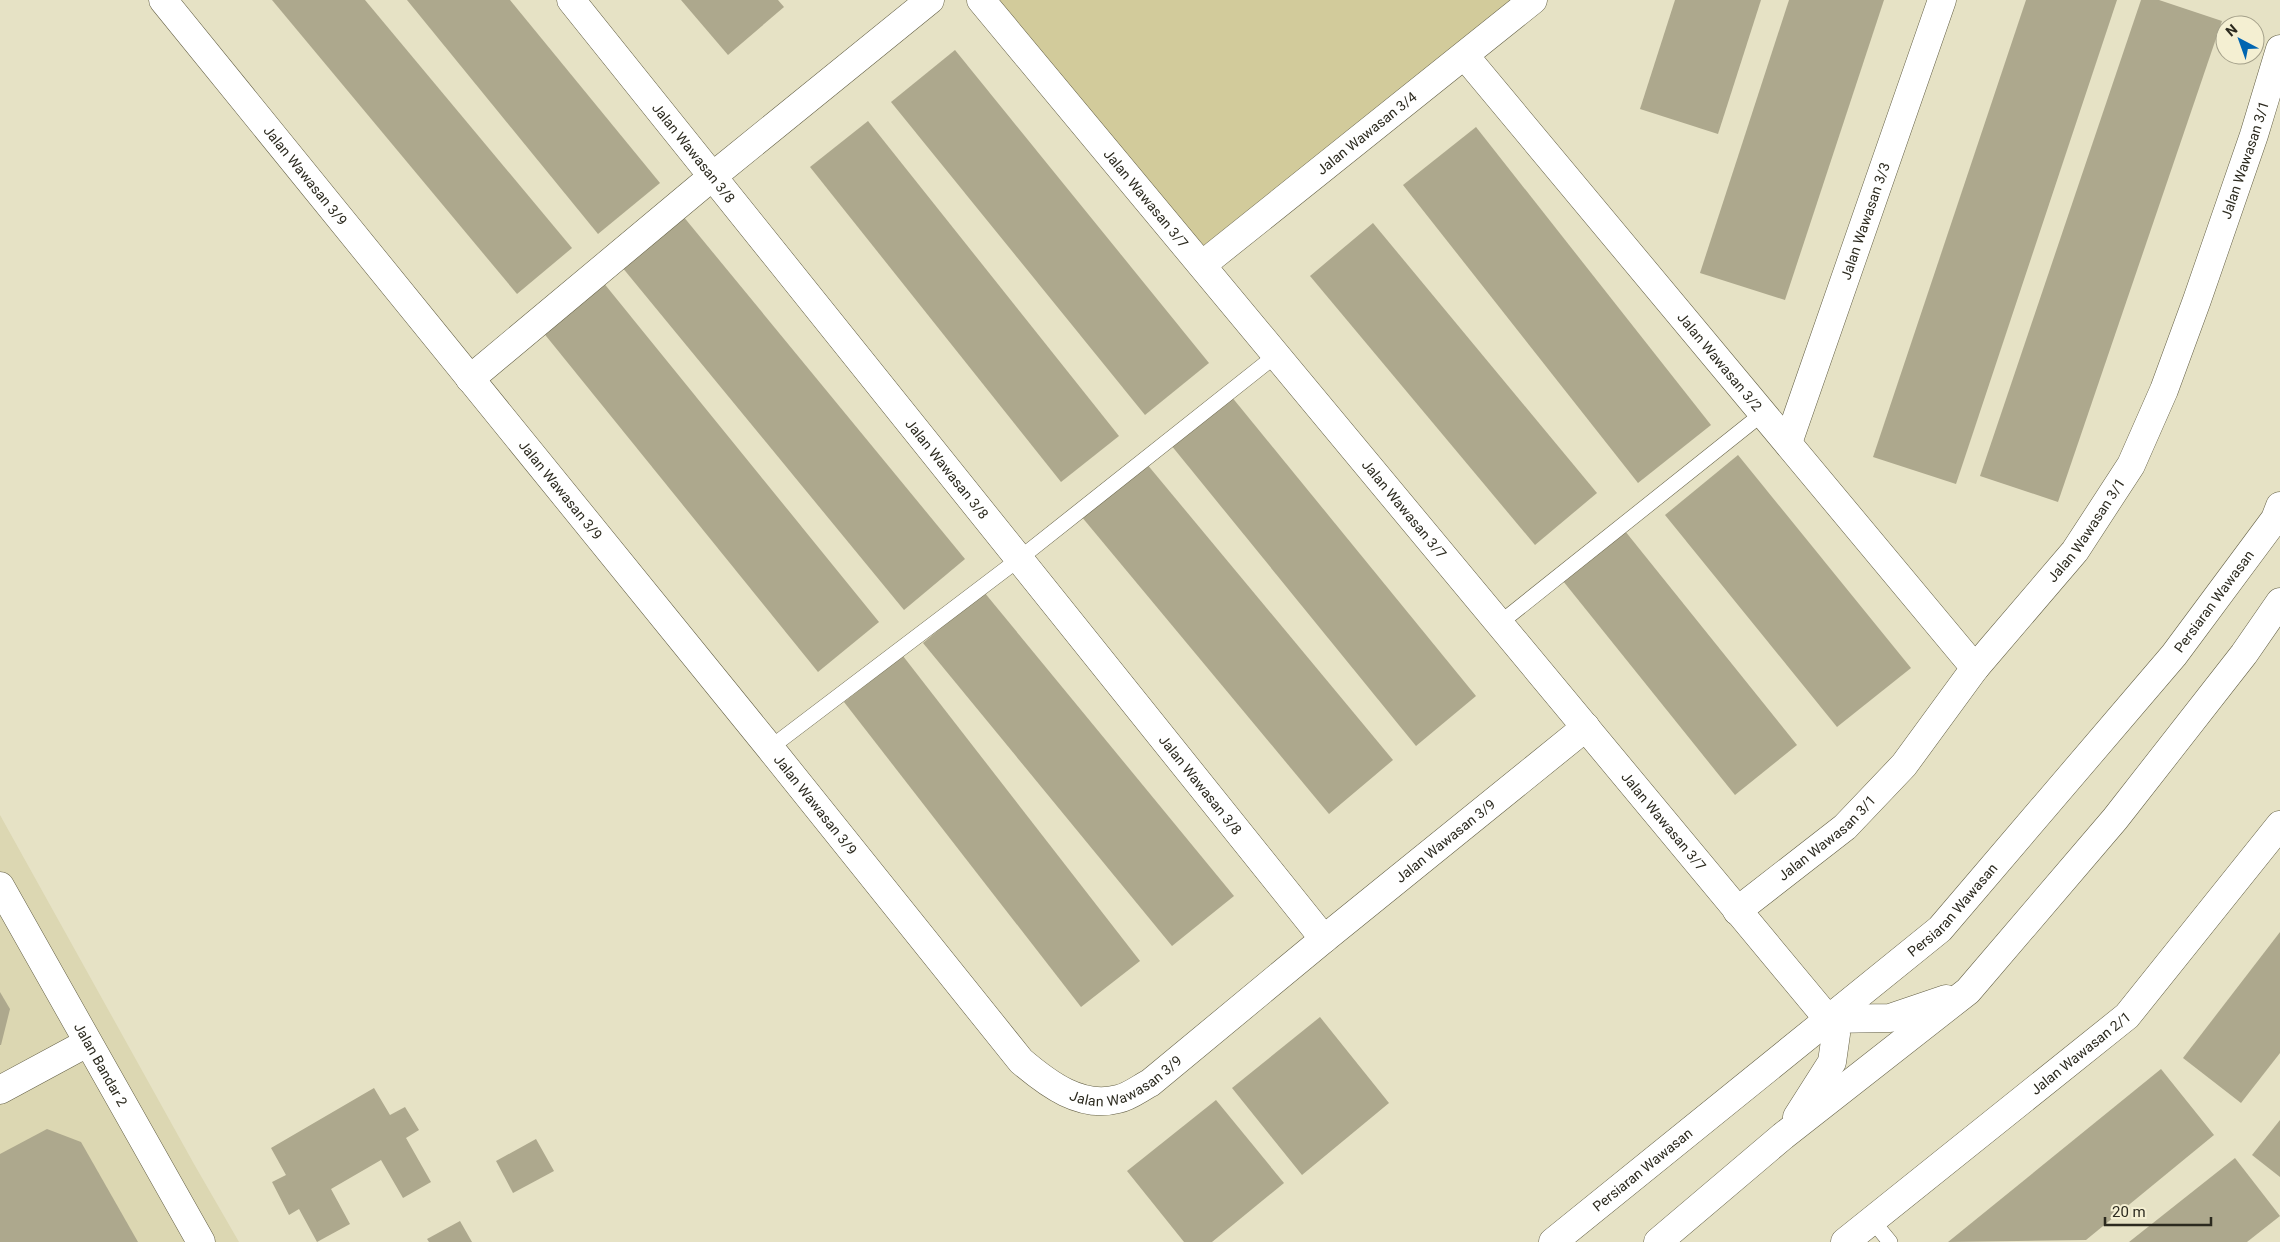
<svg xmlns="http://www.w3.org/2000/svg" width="2280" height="1242" font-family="Roboto,sans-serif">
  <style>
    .built { fill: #dcd7b2 }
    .green { fill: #d2cb9b }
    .building { fill: #ada88d }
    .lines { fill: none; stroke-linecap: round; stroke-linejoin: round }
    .lane-casing { stroke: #635f45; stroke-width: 16 }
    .street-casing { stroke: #635f45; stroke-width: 29 }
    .secondary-casing { stroke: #635f45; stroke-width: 29 }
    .lane { stroke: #fff; stroke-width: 15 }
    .street { stroke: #fff; stroke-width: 28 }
    .secondary { stroke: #fff; stroke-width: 28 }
    .labels { text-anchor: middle; stroke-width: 4; stroke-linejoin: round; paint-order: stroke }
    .street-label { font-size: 14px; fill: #2c2a1f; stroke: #f4efd2 }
  </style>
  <rect width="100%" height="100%" fill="#e6e2c5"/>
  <polygon class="built" points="0,815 194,1164 239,1242 0,1242"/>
  <polygon class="green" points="986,0 1531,0 1202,265"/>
  <g class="building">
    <polygon points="272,0 365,0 572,248 517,294"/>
    <polygon points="407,0 510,0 660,183 598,234"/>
    <polygon points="681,0 778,0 784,7 728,55"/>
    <polygon points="1675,0 1761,0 1718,134 1640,109"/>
    <polygon points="1789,0 1884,0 1785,300 1700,273"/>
    <polygon points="2026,0 2117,0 1956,484 1873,457"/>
    <polygon points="2141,0 2159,0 2222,21 2058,502 1980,476"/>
    <polygon points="955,50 1209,363 1145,415 891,102"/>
    <polygon points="868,121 1119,436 1061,482 810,167"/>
    <polygon points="1476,127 1711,425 1638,483 1403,185"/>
    <polygon points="678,210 965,559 904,610 617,261"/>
    <polygon points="1373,223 1597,493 1535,545 1310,276"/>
    <polygon points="598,276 879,622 818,672 538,326"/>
    <polygon points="1231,396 1476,696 1416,746 1171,445"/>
    <polygon points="1738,455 1911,668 1837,727 1665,515"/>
    <polygon points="1146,463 1393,760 1329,814 1081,516"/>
    <polygon points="1621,526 1797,745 1735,795 1559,576"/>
    <polygon points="984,592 1234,896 1172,946 923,643"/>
    <polygon points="903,656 1140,961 1081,1007 844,702"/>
    <polygon points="2280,932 2280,1053 2241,1103 2183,1058"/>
    <polygon points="0,992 10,1009 1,1045 0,1045"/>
    <polygon points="1320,1017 1389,1103 1302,1175 1232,1088"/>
    <polygon points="2161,1069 2214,1135 2086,1240 1948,1242"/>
    <polygon points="374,1088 390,1115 405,1107 419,1130 406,1138 431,1182 403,1198 381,1160 331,1189 350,1224 317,1242 299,1209 289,1215 272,1182 286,1175 271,1148"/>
    <polygon points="1216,1100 1284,1183 1212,1242 1184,1242 1127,1171"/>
    <polygon points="2280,1120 2280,1177 2252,1155"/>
    <polygon points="47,1129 81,1142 138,1242 0,1242 0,1154"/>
    <polygon points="536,1139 554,1171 513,1193 496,1161"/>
    <polygon points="2235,1158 2280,1216 2247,1242 2129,1242"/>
    <polygon points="460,1221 472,1242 429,1242 427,1239"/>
  </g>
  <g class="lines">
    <defs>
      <g id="lane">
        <polyline points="1500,623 1762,414"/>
        <polyline points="770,748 1019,559 1275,356"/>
        <polyline points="1872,1220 1890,1242"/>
      </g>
      <g id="street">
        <path id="s1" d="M 163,0 L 770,748 L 1021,1061 C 1048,1084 1081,1109 1118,1099 C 1129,1097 1140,1088 1150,1083 L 1324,939 L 1586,727"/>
        <path id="s2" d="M 571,0 L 1324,939"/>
        <path id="s3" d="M 981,0 L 1828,1019"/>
        <path id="s4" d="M 1465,56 L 1975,668"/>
        <path id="s5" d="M 1202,265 L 1533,0"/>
        <polyline points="470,379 713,176 930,0"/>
        <path id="s6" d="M 1788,443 L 1942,0"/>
        <path id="s7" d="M 0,886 L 201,1242"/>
        <path id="s8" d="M 1737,911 L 1845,827 L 1904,765 L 1975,668 L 2075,551 L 2131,465 L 2164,390 L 2197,300 L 2254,135 L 2280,49"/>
        <polyline points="0,1090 87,1043"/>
        <path id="s9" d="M 1845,1242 L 2127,1016 L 2280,825"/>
      </g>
      <g id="secondary">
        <polyline points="1828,1019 1890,1018 1946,999"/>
        <polyline points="1797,1117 1832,1062 1836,1034 1828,1019"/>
        <path id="s10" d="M 1553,1242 L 1940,929 L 2174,655 L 2275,519 L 2280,506"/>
        <polyline points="1658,1242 1783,1136 1968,991 2115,819 2244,654 2280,602"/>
      </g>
    </defs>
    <use href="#lane" class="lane-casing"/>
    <use href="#street" class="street-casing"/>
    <use href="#secondary" class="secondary-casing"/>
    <use href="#lane" class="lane"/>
    <use href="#street" class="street"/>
    <use href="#secondary" class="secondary"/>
  </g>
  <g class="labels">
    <g class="street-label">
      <text dy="5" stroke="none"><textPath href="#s5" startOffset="211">Jalan Wawasan 3/4</textPath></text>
      <text dy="5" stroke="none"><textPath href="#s2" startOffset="196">Jalan Wawasan 3/8</textPath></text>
      <text dy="5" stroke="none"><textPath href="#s8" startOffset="925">Jalan Wawasan 3/1</textPath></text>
      <text dy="5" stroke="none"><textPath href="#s1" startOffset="226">Jalan Wawasan 3/9</textPath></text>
      <text dy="5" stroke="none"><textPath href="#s3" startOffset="258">Jalan Wawasan 3/7</textPath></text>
      <text dy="5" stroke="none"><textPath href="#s6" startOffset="235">Jalan Wawasan 3/3</textPath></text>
      <text dy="5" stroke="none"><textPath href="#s4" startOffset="398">Jalan Wawasan 3/2</textPath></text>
      <text dy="5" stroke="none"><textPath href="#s2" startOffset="601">Jalan Wawasan 3/8</textPath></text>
      <text dy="5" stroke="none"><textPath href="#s1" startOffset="631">Jalan Wawasan 3/9</textPath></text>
      <text dy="5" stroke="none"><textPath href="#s3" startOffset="662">Jalan Wawasan 3/7</textPath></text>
      <text dy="5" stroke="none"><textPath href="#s8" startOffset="520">Jalan Wawasan 3/1</textPath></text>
      <text dy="5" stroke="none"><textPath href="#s10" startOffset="925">Persiaran Wawasan</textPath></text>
      <text dy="5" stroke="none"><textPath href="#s2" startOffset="1006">Jalan Wawasan 3/8</textPath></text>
      <text dy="5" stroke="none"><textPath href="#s1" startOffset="1036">Jalan Wawasan 3/9</textPath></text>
      <text dy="5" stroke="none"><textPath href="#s3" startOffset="1068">Jalan Wawasan 3/7</textPath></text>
      <text dy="5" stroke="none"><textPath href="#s8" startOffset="116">Jalan Wawasan 3/1</textPath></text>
      <text dy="5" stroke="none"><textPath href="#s1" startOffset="1891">Jalan Wawasan 3/9</textPath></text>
      <text dy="5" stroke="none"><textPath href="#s10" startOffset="520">Persiaran Wawasan</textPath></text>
      <text dy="5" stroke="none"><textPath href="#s9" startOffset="302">Jalan Wawasan 2/1</textPath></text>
      <text dy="5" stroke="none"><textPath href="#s7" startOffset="205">Jalan Bandar 2</textPath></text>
      <text dy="5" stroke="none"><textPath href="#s1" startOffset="1486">Jalan Wawasan 3/9</textPath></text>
      <text dy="5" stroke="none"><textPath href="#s10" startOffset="115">Persiaran Wawasan</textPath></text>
    </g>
  </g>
  <g transform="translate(2240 40) rotate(319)"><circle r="24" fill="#f4efd2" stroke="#a4a08a"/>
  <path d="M0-4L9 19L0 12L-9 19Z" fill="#0065b1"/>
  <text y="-8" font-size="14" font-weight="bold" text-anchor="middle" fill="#2c2a1f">N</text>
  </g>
  <path d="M2105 1217v8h106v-8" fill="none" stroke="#2c2a1f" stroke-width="2.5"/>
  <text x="2112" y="1217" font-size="15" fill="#2c2a1f" stroke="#f4efd2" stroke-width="4" paint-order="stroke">20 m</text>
</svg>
